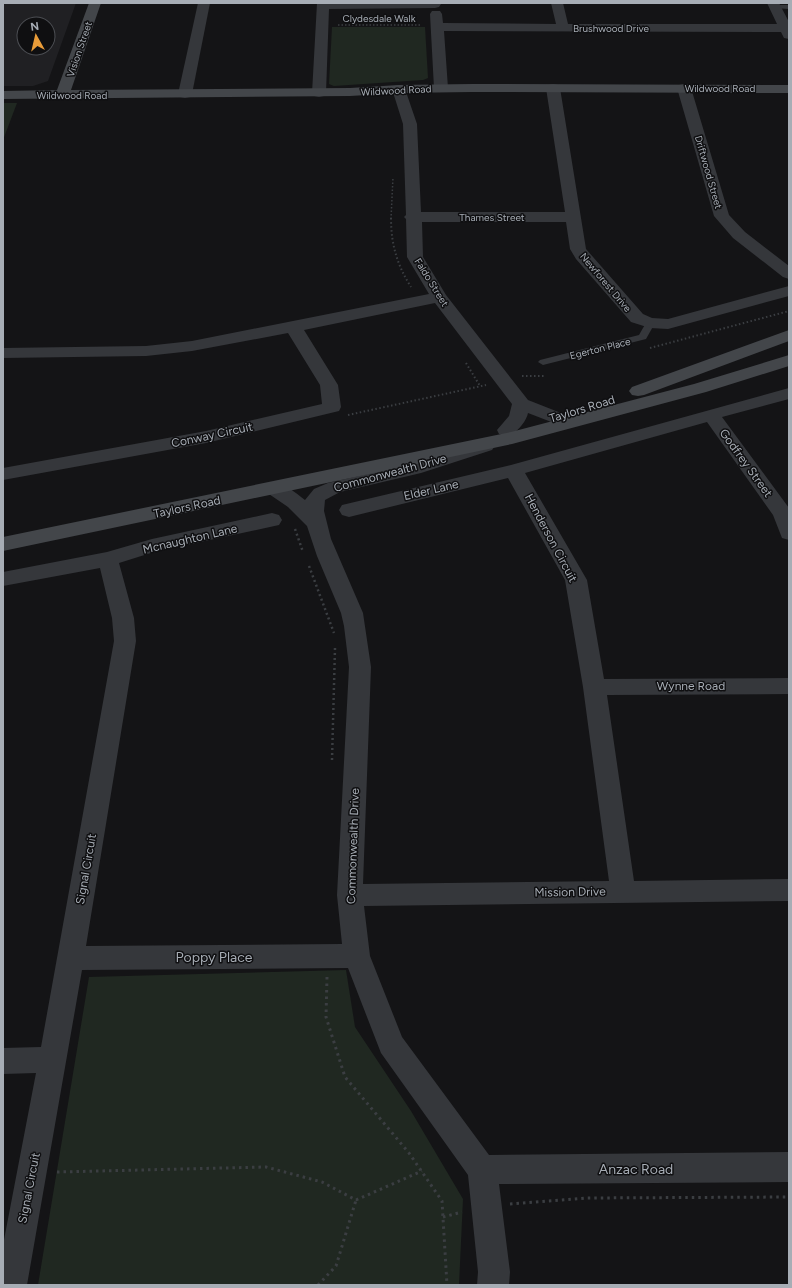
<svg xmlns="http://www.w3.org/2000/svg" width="792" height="1288" font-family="Figtree,sans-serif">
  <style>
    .built { fill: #202023; fill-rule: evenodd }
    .green { fill: #202821 }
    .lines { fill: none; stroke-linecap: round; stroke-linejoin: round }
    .path-far3 { stroke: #3b3e42; stroke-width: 1.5; stroke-dasharray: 1.5 2; stroke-linecap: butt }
    .path-far2 { stroke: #3b3e42; stroke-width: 2; stroke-dasharray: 1.5 2.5; stroke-linecap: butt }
    .path-far1 { stroke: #3b3e42; stroke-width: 2.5; stroke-dasharray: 2 3; stroke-linecap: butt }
    .path { stroke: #3b3e42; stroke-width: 3; stroke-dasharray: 2.5 4; stroke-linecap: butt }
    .lane { fill: #35373b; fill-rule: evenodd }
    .street { fill: #35373b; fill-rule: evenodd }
    .secondary { fill: #43464a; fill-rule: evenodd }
    .labels { text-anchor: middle; stroke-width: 3; stroke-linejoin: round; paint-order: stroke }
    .far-street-label { font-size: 10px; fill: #a7adb5; stroke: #0f0f11 }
    .street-label { font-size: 12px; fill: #a7adb5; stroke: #0f0f11 }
    .near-street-label { font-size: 14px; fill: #a7adb5; stroke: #0f0f11 }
  </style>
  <rect width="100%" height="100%" fill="#141416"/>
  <path class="built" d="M 3,3 L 76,3 L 48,81 L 33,86 L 3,86 ZM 24,24 L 48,24 L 48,48 L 24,48 Z"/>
  <g class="green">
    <polygon points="332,27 425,27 428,78 423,80 334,86 329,84"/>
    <polygon points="3,103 17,103 3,140"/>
    <polygon points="346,970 355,1027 411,1111 463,1199 459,1285 38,1285 89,977"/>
  </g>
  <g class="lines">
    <g class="path-far3">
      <polyline points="338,25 421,25"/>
      <polyline points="391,219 393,177"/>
    </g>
    <g class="path-far2">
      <path d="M 391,218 C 391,244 397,265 411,287"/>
      <polyline points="650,348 789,311"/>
      <polyline points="466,363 480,386"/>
      <polyline points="522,376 545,376"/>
      <polyline points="348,415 486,385"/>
    </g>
    <g class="path-far1">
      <polyline points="295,529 303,552"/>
      <polyline points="309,566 334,633"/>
      <polyline points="332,760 335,648"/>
    </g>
    <g class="path">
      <polyline points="327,977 326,1017 345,1077 409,1153 442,1201 447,1285"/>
      <polyline points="57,1172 266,1167 322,1182 356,1200 422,1171"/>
      <polyline points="510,1204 587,1198 789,1197"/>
      <polyline points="443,1217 462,1212"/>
      <polyline points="318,1285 336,1266 356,1200"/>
    </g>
    <g class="lane">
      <polygon points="775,5 789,5 789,9 773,8 772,7"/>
      <polygon points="650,320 655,323 646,339 543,365 538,362 540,360 639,335 647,321"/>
    </g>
    <g class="street">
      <polygon points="198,3 210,3 192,94 190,97 185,98 180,97 178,94"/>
      <polygon points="317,3 441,3 441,4 439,7 435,8 329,9 326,93 324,96 319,97 314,96 312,93"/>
      <polygon points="551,3 563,3 568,24 777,24 767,3 779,3 789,22 789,39 784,38 781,32 444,31 448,88 446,91 441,92 436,91 434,88 430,14 432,11 440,11 442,14 443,23 556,24"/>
      <path d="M 553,84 L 558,85 L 560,88 L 586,249 L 643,314 L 652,318 L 668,319 L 789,286 L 789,296 L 668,329 L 650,328 L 631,322 L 576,259 L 570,249 L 566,222 L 422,222 L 423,257 L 446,295 L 528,400 L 561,413 L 563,417 L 561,421 L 554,423 L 528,413 C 527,420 518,431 512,434 C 508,437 504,435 499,434 L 497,430 L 509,416 L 512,404 L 435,303 L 304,330 L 338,385 L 341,407 L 339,411 L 206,443 L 3,480 L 3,468 L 206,431 L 322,404 L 320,385 L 288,333 L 192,351 L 146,356 L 3,358 L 3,348 L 146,346 L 192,341 L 429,294 L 407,257 L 406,219 L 404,217 L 406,215 L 403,124 L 392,89 L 394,86 L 399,85 L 404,86 L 417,124 L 421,212 L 565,212 L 546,88 L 548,85 Z"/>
      <polygon points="684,84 689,85 691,88 729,215 745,232 789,266 789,279 783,277 733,238 714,216 677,88 679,85"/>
      <path d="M 789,388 L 789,399 L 722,417 L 789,508 L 789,540 L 782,538 L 773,515 L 707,422 L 525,473 L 587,580 L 604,679 L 789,678 L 789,694 L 607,695 L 634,881 L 789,879 L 789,901 L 364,906 L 370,956 L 402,1037 L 489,1155 L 789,1152 L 789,1182 L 499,1184 L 510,1272 L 509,1285 L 477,1285 L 478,1272 L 468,1175 L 381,1053 L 348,968 L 82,970 L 27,1285 L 3,1285 L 3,1245 L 36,1073 L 3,1074 L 3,1048 L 41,1047 L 114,641 L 112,618 L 100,568 L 3,586 L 3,572 L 107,552 L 152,539 L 272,513 L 279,515 L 282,520 L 279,525 L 154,552 L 119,563 L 134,618 L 136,641 L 86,946 L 342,944 L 337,895 L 349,667 L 344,626 L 341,613 L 317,556 L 307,526 L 288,507 L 266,492 L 263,488 L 266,484 C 281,480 294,491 305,500 L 314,489 L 328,483 L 410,464 L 485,440 L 492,442 L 495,446 L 492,450 L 421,473 L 340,492 L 325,500 L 324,511 L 331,539 L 363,613 L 371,667 L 363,884 L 609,881 L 583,687 L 565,580 L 508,478 L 349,517 L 342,515 L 339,510 L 342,505 L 511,465 Z"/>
    </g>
    <g class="secondary">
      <polygon points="89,3 101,3 71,90 350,88 399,85 472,84 789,85 789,93 472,92 399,93 350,96 3,99 3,91 57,90"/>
      <polygon points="789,330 789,341 644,395 638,396 632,395 629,391 632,387"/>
      <polygon points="789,355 789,366 706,392 512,444 3,551 3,537 511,432 694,384"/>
    </g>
  </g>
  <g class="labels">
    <g class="far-street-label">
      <text x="379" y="22">Clydesdale Walk</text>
      <text x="611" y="32">Brushwood Drive</text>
      <text transform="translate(79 49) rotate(-71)" y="4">Vision Street</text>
      <text x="720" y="92">Wildwood Road</text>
      <text transform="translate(396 90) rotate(-3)" y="4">Wildwood Road</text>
      <text x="72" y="99">Wildwood Road</text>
      <text transform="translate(709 172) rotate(74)" y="4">Driftwood Street</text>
      <text x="492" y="221">Thames Street</text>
      <text transform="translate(432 282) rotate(58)" y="4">Faldo Street</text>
      <text transform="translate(606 282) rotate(50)" y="4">Newforest Drive</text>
      <text transform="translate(600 348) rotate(-14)" y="4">Egerton Place</text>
    </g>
    <g class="street-label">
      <text transform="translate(582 409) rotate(-17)" y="4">Taylors Road</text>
      <text transform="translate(212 435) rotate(-12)" y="4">Conway Circuit</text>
      <text transform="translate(746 463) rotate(54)" y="4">Godfrey Street</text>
      <text transform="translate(390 473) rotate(-15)" y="4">Commonwealth Drive</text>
      <text transform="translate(431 490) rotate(-13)" y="4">Elder Lane</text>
      <text transform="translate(187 507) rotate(-12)" y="4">Taylors Road</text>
      <text transform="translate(551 538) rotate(62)" y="4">Henderson Circuit</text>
      <text transform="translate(190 539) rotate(-13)" y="4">Mcnaughton Lane</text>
      <text x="691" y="690">Wynne Road</text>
      <text transform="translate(353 846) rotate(-88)" y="4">Commonwealth Drive</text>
      <text transform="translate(86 869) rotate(-80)" y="4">Signal Circuit</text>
      <text transform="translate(570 892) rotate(-1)" y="4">Mission Drive</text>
      <text transform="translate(29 1188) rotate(-79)" y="4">Signal Circuit</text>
    </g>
    <g class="near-street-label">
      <text x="214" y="962">Poppy Place</text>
      <text x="636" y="1174">Anzac Road</text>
    </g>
  </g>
  <rect width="792" height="1288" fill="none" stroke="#a7adb5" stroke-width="8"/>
  <g transform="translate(36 36) rotate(352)"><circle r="19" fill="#0f0f11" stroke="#4c4e53"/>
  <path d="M0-3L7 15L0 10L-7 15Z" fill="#e99c39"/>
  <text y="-6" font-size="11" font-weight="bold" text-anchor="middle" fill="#a7adb5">N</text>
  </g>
</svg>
